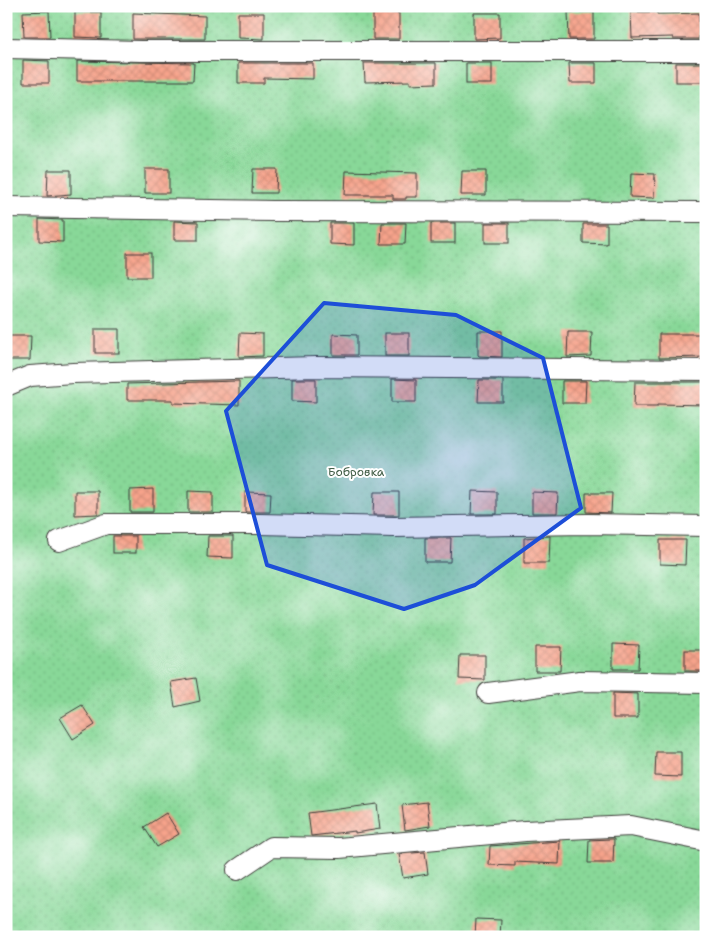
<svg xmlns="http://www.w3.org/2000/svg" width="712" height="943" font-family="'Shantell Sans',sans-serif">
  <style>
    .garden { fill: url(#garden-dots); stroke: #527a5a }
    .building { fill: url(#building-cross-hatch) }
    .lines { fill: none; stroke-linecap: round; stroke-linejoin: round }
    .street-casing { stroke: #3d3b38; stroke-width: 22 }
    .street { stroke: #fff; stroke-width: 20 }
    .marked { fill: #1d4ed8; fill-opacity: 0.2; stroke: #1d4ed8; stroke-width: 4; stroke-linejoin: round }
    .labels { text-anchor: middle; stroke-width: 4; stroke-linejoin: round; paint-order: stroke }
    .park-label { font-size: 12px; fill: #425e47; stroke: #fff }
  </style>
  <defs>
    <pattern id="garden-dots" width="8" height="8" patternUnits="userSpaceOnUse" patternTransform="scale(1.25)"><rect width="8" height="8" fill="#88d898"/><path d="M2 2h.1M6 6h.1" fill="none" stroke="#75b982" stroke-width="1.8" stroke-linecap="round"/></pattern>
    <pattern id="building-cross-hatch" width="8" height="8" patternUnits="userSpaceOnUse" patternTransform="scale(1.25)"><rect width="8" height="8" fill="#f6a38b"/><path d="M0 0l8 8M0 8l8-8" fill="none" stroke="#d28c77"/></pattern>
  </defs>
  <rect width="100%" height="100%" fill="#fff"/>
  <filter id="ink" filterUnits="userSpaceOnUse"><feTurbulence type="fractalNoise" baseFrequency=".02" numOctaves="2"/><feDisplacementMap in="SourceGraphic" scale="10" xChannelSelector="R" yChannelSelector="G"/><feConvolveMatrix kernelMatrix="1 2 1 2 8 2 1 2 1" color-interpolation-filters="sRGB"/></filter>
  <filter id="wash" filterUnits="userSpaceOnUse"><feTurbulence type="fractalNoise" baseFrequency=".0096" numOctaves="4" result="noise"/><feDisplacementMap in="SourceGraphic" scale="20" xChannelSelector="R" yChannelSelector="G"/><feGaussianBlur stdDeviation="1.12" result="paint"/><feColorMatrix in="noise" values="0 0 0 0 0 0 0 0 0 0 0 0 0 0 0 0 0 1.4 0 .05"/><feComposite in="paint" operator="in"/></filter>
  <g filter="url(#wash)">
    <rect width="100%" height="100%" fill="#f8ead8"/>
    <rect class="garden" x="6" y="6" width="700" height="931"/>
    <g id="blocks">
      <g class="building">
        <polygon points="49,11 50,37 24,37 23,12"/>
        <polygon points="75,12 101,12 101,38 75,37"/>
        <polygon points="373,12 399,13 399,39 373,39"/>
        <polygon points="568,12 594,12 594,39 569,39"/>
        <polygon points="631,12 657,12 657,14 699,13 699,39 673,39 673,37 632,38"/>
        <polygon points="133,13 205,16 205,39 133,39"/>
        <polygon points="238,13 264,13 264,39 238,38"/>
        <polygon points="474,13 500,13 500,38 474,39"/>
        <polygon points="23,60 49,61 49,83 23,83"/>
        <polygon points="77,61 194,63 193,81 77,81"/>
        <polygon points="238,63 313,63 313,79 264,78 264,83 238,83"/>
        <polygon points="364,63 436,63 436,83 410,84 410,81 365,82"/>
        <rect x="466" y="63" width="26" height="21"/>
        <polygon points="569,63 596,63 596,83 570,83"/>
        <rect x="676" y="63" width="26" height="19"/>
        <rect x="145" y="169" width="24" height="24"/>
        <polygon points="253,169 277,169 276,193 252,193"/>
        <polygon points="48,170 71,170 71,194 47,196"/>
        <polygon points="346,171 417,173 417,197 406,197 406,199 393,199 393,195 345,195"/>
        <polygon points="462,171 486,171 486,195 461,195"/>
        <polygon points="631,173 655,174 654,198 630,197"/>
        <polygon points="39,219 63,220 63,242 39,241"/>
        <polygon points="174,221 198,222 198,240 174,240"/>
        <polygon points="330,223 354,223 354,245 330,244"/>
        <polygon points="382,223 406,223 405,244 381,244"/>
        <rect x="431" y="223" width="24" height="20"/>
        <rect x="485" y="223" width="24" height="20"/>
        <polygon points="583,224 607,224 607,244 583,243"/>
        <rect x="127" y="253" width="24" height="24"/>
        <rect x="95" y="329" width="24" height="24"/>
        <polygon points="478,331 502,331 502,357 479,356 478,355"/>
        <polygon points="568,332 592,332 591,356 567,357"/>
        <polygon points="240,333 263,334 263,356 239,357"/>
        <rect x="385" y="333" width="24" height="23"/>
        <polygon points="333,334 357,335 357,355 333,355"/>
        <polygon points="659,334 706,334 706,357 659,358"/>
        <polygon points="7,336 31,336 30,360 6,360"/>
        <polygon points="292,379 316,379 316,402 292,401"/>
        <polygon points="392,379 416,380 416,402 392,402"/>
        <polygon points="479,380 503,380 503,402 478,402"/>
        <polygon points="239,381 239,405 173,403 173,400 127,400 127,384"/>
        <polygon points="562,381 586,381 585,403 562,403"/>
        <polygon points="635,382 706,382 706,405 658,404 658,406 634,406"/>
        <polygon points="153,489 153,512 130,512 130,490"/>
        <polygon points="75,491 98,491 98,514 75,515"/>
        <polygon points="188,491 213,492 213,512 188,512"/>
        <polygon points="472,491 497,492 497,514 471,514"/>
        <polygon points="245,492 271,493 270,512 245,512"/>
        <polygon points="374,492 399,492 399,515 373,515"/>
        <polygon points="532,492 558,493 557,513 532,513"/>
        <polygon points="586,493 612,493 611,513 586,512"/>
        <rect x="113" y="536" width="23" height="17"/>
        <polygon points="208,536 233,536 233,558 207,557"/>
        <polygon points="550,536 549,563 524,563 524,538"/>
        <polygon points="425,538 451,538 450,562 425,562"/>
        <polygon points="660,540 686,540 685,565 660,564"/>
        <polygon points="613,644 639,645 638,669 613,669"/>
        <polygon points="535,647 561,647 560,671 535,671"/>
        <rect x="685" y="650" width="21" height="21"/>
        <polygon points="460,655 485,655 485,680 459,679"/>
        <polygon points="196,678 200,701 175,707 171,682"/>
        <polygon points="613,693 638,694 638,718 613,718"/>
        <polygon points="82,705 95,725 73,739 60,718"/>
        <polygon points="656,752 681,752 681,777 655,776"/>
        <polygon points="427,802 430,826 405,830 402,805"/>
        <polygon points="377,804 380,829 355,833 355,831 311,836 308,813"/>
        <polygon points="166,813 179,834 157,847 144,827"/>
        <polygon points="610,839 614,839 613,863 588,863 589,840"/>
        <polygon points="560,841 559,864 515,862 515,866 489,865 490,846"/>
        <polygon points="425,852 428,874 403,878 399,854"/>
        <polygon points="476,919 501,920 500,937 475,937"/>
      </g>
    </g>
  </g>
  <g filter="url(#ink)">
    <use href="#blocks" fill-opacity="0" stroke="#3d3b38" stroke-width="1"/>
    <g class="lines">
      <defs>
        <g id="street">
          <polyline points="6,48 141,51 706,51"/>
          <polyline points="6,207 273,211 706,212"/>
          <polyline points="6,386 30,376 73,373 317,367 706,370"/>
          <polyline points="59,541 106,524 259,524 394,527 588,524 706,526"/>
          <polyline points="488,693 580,681 706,683"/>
          <polyline points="237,870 271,847 339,848 525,831 631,826 706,841"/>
        </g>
      </defs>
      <use href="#street" class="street-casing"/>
      <use href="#street" class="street"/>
    </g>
  </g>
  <path class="marked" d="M 324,303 L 456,315 L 543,358 L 581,508 L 475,585 L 404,609 L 267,565 L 226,411 Z"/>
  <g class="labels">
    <g class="park-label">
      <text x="356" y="476">Бобровка</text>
    </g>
  </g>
  <rect width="712" height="943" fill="none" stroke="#fff" stroke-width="25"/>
</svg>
